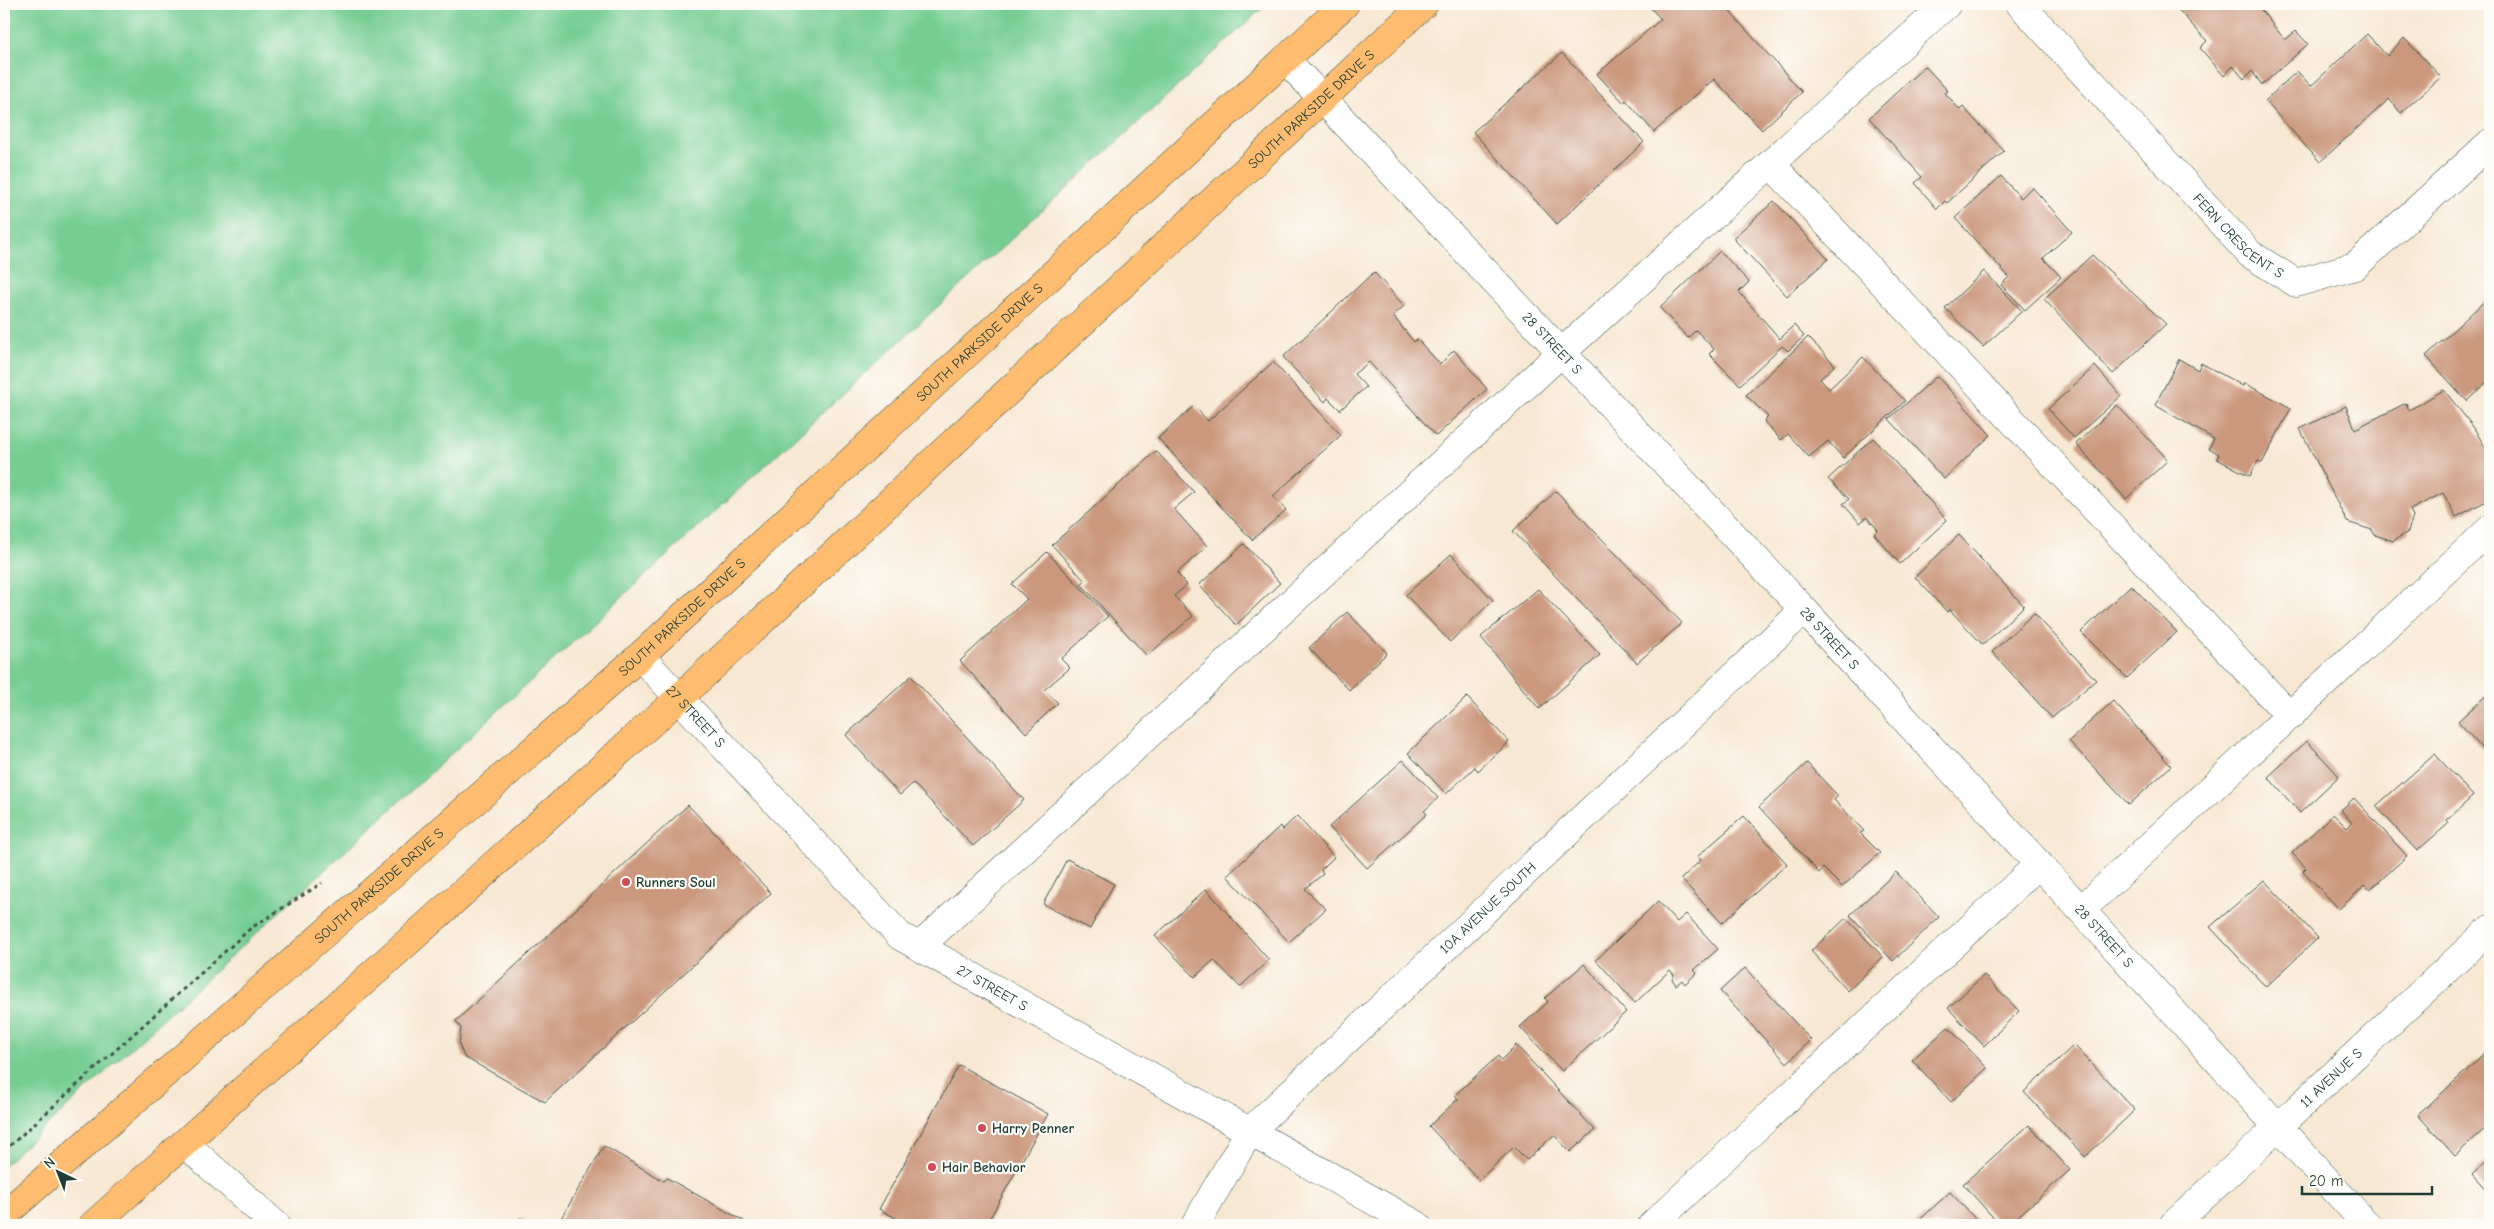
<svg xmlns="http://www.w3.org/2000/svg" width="2494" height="1229" font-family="'Comic Neue',sans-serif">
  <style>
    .green { fill: #75cd92; stroke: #4a8563 }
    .building { fill: #cb987e }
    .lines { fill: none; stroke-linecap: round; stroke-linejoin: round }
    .minor-casing { stroke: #3f574c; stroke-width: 29 }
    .major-casing { stroke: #3f574c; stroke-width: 29 }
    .path { stroke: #3f574c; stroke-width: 3; stroke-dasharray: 4 4; stroke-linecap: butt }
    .minor { stroke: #fff; stroke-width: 28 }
    .major { stroke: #fdbc6f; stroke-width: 28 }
    .poi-dot { fill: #d1495b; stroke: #fdfcf7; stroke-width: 2 }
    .labels { text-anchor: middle; stroke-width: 4.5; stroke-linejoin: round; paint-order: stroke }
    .street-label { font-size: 14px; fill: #1f3d34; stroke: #fdfcf7 }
    .poi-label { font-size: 14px; font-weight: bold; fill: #1f3d34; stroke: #fdfcf7; text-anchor: start }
  </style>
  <rect width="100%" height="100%" fill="#fdfcf7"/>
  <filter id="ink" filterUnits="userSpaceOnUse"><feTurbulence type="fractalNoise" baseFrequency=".02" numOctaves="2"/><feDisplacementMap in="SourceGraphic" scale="10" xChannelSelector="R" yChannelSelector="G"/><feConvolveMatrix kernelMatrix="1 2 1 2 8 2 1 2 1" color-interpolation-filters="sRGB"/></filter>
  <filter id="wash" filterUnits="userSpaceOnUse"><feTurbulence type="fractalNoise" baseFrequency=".0096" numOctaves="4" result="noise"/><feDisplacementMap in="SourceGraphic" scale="20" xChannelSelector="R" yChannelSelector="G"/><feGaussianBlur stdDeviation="1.12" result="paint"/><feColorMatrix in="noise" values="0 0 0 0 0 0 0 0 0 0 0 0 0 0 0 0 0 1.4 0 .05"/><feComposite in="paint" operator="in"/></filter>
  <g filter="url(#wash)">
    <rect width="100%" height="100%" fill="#f7e8d3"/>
    <polygon class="green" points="4,4 1267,4 4,1165"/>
    <g id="blocks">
      <g class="building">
        <polygon points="1647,4 1723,4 1802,92 1762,130 1714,79 1654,132 1626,100 1624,103 1597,74 1661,19"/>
        <polygon points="2179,4 2261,4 2258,6 2285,40 2296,31 2308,44 2262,85 2252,71 2244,79 2233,66 2224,76 2200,48 2207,41 2176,7"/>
        <polygon points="2367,34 2387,56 2404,38 2441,77 2401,113 2389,99 2320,162 2265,101 2297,71 2311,86"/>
        <polygon points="1562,53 1644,142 1557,224 1473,132"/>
        <polygon points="1925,66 1948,91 1945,93 1960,110 1963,107 2004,151 1947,203 1945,201 1937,209 1915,183 1922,177 1869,118"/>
        <polygon points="2001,176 2021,198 2032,187 2072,232 2043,258 2061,277 2025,310 2001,285 2009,277 1955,218"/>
        <polygon points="1774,201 1828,259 1787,296 1733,238"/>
        <polygon points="1720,251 1749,282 1739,292 1780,339 1794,325 1804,336 1788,351 1782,346 1740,385 1709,354 1714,349 1696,330 1688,338 1660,308"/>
        <polygon points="2092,255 2166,324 2113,374 2044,299"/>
        <polygon points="1984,271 2022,311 1983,347 1945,308"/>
        <polygon points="1374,272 1404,306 1393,316 1414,342 1417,339 1440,364 1454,350 1487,389 1436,436 1369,362 1354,374 1366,387 1340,410 1328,398 1325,402 1283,357"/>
        <polygon points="2490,296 2490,379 2467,401 2426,356"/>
        <polygon points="1808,337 1835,365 1820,379 1829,389 1863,357 1905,401 1843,458 1828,441 1809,457 1788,434 1781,440 1764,421 1768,417 1746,395"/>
        <polygon points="2179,359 2198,370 2201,363 2243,386 2244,383 2291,408 2262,463 2258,461 2250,476 2217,459 2219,454 2209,448 2214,439 2155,405"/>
        <polygon points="1273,362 1341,435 1273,496 1286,510 1252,540 1158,438 1194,406 1208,421"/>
        <polygon points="2095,366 2121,396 2074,438 2048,409"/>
        <polygon points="1937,376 1991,435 1944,479 1889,419"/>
        <polygon points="2444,390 2474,428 2490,456 2490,499 2456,517 2443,493 2410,510 2413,516 2408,532 2393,541 2375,535 2372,530 2347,522 2300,429 2346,406 2355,429 2406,403 2409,410"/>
        <polygon points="2117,405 2168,460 2126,499 2076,444"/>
        <polygon points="1873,438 1947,520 1900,564 1874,534 1878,530 1867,517 1860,523 1843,504 1849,499 1828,479"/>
        <polygon points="1156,451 1194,492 1174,509 1207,546 1177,573 1187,585 1174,596 1193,616 1147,656 1081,584 1085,581 1052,545"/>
        <polygon points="1556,491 1682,623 1637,663 1513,531"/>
        <polygon points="1959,535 2024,606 1983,645 1950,610 1947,612 1915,577"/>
        <polygon points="1244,544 1280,583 1236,625 1199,585"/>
        <polygon points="1047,552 1108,616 1061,659 1070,668 1044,690 1058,703 1026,733 960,661 1027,599 1012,584"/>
        <polygon points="1451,554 1493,600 1450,642 1406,595"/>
        <polygon points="2131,585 2177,632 2127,678 2081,632"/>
        <polygon points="1538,589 1600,655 1539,709 1481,637"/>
        <polygon points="1347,612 1387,653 1349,690 1309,648"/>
        <polygon points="2034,613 2096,680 2052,718 1992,652"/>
        <polygon points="911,676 1024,800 973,846 913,783 900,795 846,735"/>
        <polygon points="2490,692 2490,758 2458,721"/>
        <polygon points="1467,697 1509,742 1478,771 1475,767 1446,794 1408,753"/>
        <polygon points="2113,701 2171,766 2129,805 2069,741"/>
        <polygon points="2307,741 2339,776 2300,813 2268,777"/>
        <polygon points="2435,754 2473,796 2447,820 2449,823 2417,851 2376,806"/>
        <polygon points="1403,760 1438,798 1424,811 1427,814 1367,868 1329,827"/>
        <polygon points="1807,763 1838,796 1834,800 1864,831 1860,833 1880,853 1842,887 1823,868 1819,873 1759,807"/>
        <polygon points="2354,798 2407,856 2370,890 2365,885 2339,909 2303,871 2306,868 2292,853 2333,814 2347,828 2352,823 2341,810"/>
        <polygon points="688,805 771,893 545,1102 464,1057 459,1044 461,1028 456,1021"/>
        <polygon points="1297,816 1334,857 1321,870 1323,874 1305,889 1326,909 1289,942 1227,876 1280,826 1282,830"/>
        <polygon points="1744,816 1787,864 1722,923 1681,879 1701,860 1697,857"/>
        <polygon points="1067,859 1114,884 1090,929 1043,904"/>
        <polygon points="1896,872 1939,917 1893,961 1850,915"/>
        <polygon points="2264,880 2318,938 2266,987 2210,927"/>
        <polygon points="1206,889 1269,960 1240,987 1214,960 1195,977 1155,936"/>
        <polygon points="1658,901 1677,922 1686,914 1718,949 1694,970 1697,973 1685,984 1682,980 1676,985 1672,979 1674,975 1670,970 1635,1003 1596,960"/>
        <polygon points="1846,918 1883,957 1848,991 1811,951"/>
        <polygon points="1584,964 1626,1012 1562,1071 1520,1027 1548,1002 1545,998"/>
        <polygon points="1745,968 1811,1040 1787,1063 1720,991"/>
        <polygon points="1984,975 2019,1011 1984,1046 1948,1008"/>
        <polygon points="1948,1027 1987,1068 1951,1102 1912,1060"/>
        <polygon points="1516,1045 1595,1130 1570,1152 1554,1135 1527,1160 1514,1147 1479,1180 1429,1126 1458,1099 1455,1095 1498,1056 1501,1060"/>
        <polygon points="2074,1045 2135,1110 2085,1157 2024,1092"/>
        <polygon points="2490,1049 2490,1124 2455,1156 2418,1115"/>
        <polygon points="959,1065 1048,1114 986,1225 909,1225 879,1209"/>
        <polygon points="2029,1125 2070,1170 2008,1225 2000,1225 1963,1184"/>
        <polygon points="604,1146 664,1181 667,1178 751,1225 557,1225"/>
        <polygon points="2490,1158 2490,1193 2473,1174"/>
        <polygon points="1950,1192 1981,1225 1914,1225"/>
        <polygon points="520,1218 521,1219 533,1225 516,1225"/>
      </g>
    </g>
  </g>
  <g filter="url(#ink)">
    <use href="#blocks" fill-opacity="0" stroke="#3f574c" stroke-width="1"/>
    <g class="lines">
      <defs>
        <g id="minor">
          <path id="s1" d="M 2020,4 L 2250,254 L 2296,283 L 2355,266 L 2490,143"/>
          <path id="s2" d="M 1285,59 L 1804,610 L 2081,910 L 2367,1225"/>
          <polyline points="1771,164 2290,716"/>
          <path id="s3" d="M 640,656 L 900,936 L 1417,1225"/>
          <polyline points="2081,910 2490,529"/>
          <polyline points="919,947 1562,352 1947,4"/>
          <polyline points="184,1143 276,1225"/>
          <path id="s4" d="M 1195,1225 L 1249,1132 L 1804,610"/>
          <polyline points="1652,1225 2039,864"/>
          <path id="s5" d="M 2173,1225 L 2490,929"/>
        </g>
        <g id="major">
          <path id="s6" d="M 4,1215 L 640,656 L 1345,4"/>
          <path id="s7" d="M 93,1225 L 678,699 L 1424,4"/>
        </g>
      </defs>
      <use href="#minor" class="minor-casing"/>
      <use href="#major" class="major-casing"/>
      <polyline class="path" points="4,1151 251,928 322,883"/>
      <use href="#minor" class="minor"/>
      <use href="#major" class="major"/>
    </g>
  </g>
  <g class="poi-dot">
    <circle cx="626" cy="882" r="5"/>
    <circle cx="982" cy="1128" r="5"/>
    <circle cx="932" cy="1167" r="5"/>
  </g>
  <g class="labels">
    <g class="street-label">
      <text dy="5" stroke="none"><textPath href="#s7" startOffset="1652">SOUTH PARKSIDE DRIVE S</textPath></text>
      <text dy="5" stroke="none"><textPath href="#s1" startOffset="319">FERN CRESCENT S</textPath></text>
      <text dy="5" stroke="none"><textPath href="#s6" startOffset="1309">SOUTH PARKSIDE DRIVE S</textPath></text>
      <text dy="5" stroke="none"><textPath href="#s2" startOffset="390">28 STREET S</textPath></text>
      <text dy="5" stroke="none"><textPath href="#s6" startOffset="904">SOUTH PARKSIDE DRIVE S</textPath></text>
      <text dy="5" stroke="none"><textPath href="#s2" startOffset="795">28 STREET S</textPath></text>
      <text dy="5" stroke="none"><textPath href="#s3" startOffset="82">27 STREET S</textPath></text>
      <text dy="5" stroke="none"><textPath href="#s6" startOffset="499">SOUTH PARKSIDE DRIVE S</textPath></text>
      <text dy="5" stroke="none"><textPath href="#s4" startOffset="435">10A AVENUE SOUTH</textPath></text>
      <text dy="5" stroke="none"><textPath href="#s2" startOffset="1200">28 STREET S</textPath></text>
      <text dy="5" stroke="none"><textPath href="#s3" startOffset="488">27 STREET S</textPath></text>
      <text dy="5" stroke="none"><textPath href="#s5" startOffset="216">11 AVENUE S</textPath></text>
    </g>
    <g class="poi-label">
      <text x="636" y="887">Runners Soul</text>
      <text x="992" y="1133">Harry Penner</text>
      <text x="942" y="1172">Hair Behavior</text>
    </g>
  </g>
  <rect width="2494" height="1229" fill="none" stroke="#fdfcf7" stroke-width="20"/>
  <g transform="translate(58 1172) rotate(317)" stroke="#fdfcf7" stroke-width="4" paint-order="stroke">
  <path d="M0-4L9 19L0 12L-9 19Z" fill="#1f3d34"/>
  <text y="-8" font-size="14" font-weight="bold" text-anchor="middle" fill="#1f3d34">N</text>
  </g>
  <path d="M2302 1186v8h130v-8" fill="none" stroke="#1f3d34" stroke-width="2.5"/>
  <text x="2309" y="1186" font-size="15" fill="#1f3d34" stroke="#fdfcf7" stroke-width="4" paint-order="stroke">20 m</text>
</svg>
